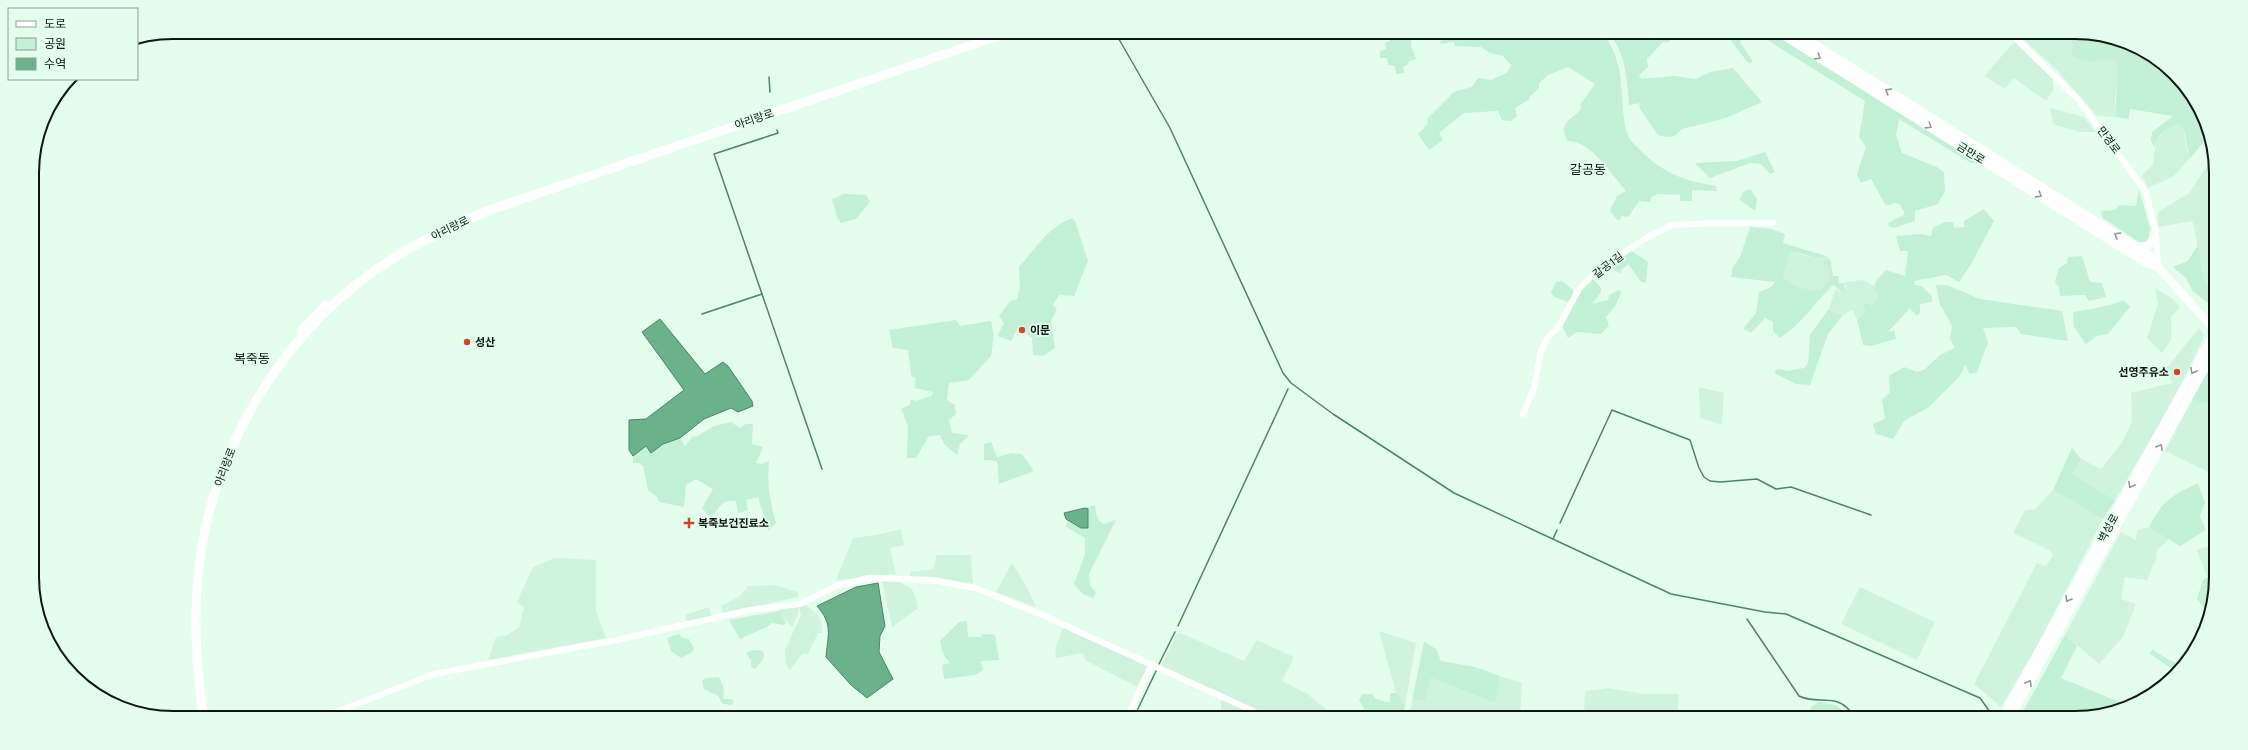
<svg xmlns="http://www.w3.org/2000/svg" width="2248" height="750" font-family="Figtree,'Noto Sans KR',sans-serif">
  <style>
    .built { fill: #d0f3de }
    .green { fill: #c2f1d5 }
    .water { fill: #69b28a; stroke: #4e8466 }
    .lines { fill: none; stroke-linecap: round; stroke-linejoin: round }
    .stream { stroke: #4e8466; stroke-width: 1.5 }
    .minor { stroke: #fff; stroke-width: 6 }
    .major { stroke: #fff; stroke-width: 8 }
    .highway { stroke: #fff; stroke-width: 9 }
    .oneway { stroke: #939794 }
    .poi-dot { fill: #d2472c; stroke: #e3feed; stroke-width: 1.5 }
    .labels { text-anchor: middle; stroke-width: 3.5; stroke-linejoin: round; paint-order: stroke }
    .street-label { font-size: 11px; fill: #0e1712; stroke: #e3feed }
    .poi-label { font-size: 11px; font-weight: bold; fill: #0e1712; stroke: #e3feed; text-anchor: start }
    .quarter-label { font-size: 13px; fill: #0e1712; stroke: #e3feed }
    .rim { fill: none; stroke: #0e1712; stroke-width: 2 }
  </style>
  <rect width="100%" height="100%" fill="#e3feed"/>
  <g class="built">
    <polygon points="2043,37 2068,37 2074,46 2104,60 2116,59 2118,73 2115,100 2116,117 2097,116 2056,69 2024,40"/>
    <polygon points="2014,42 2053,79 2053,90 2046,101 2014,78 2005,89 1984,76"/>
    <polygon points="2050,108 2084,117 2095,132 2079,132 2053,124"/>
    <polygon points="2179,124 2183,127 2187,150 2191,157 2174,176 2148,188 2142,175 2153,165 2156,140 2170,127"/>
    <polygon points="2213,157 2213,293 2203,279 2193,221 2158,227 2158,212 2189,193"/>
    <polygon points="1795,252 1813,258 1826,256 1830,259 1821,262 1830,267 1829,280 1819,290 1809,291 1795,287 1783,277 1790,253"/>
    <polygon points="1863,280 1875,286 1874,290 1878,297 1857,319 1852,310 1843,315 1828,310 1836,289 1841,292 1846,287 1844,283 1846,282"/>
    <polygon points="2155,288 2173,299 2180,307 2171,317 2171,340 2162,353 2147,338 2158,304"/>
    <polygon points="2199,328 2204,336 2180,388 2115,500 2070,474 2081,459 2101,469 2122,443 2132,421 2131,393 2172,383 2166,369"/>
    <polygon points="1699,387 1724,393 1722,425 1700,418"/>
    <polygon points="2192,400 2212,405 2212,423 2209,431 2212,440 2212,462 2208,472 2165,451"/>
    <polygon points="2053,490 2103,519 2038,644 2001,707 1974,684 2037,563 2046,566 2053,555 2049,550 2013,533 2025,510 2035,509"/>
    <polygon points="2149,527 2169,539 2157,550 2156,559 2147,580 2125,577 2121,599 2136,604 2123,637 2099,664 2065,635 2121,532 2136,540 2137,530"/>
    <polygon points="901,529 904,545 890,548 896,574 836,580 853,538 876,535"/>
    <polygon points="2211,545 2211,575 2207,577 2197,550"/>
    <polygon points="936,555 971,555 973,584 936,577 910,577 910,572 934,569"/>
    <polygon points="555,558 596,560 596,611 606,638 488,660 496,637 507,635 519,627 524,607 517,602 533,567"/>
    <polygon points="1012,563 1027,587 1036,607 996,592"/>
    <polygon points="882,581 898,581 912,589 917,602 918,608 892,627"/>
    <polygon points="775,585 798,592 798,597 723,613 721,606 740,596 748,586"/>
    <polygon points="1860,587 1935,622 1917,660 1841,624"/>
    <polygon points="805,604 821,618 822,633 818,633 808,654 802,654 790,670 786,664 785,650 801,615 799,607 798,615 792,627 780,616 780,607"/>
    <polygon points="709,607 712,618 687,623 685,615"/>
    <polygon points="1063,628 1148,666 1137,687 1085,660 1083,653 1056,658 1055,648"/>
    <polygon points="1379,631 1416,643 1405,706 1396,693"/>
    <polygon points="1178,632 1244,661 1257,640 1294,657 1282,681 1306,693 1335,716 1270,716 1245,705 1242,716 1221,716 1221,693 1161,666"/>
    <polygon points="1500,676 1522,683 1520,716 1409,716 1412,701 1425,700 1431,678 1494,703"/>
    <polygon points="1608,688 1646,694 1679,694 1678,709 1680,715 1686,717 1584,717 1585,691"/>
  </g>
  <g class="green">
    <polygon points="1390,35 1412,35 1411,46 1416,59 1409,61 1407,65 1403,67 1404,73 1396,74 1395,66 1388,65 1387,58 1380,58 1380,51 1386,49 1385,43 1390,41"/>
    <path d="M 1442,35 L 1605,36 C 1629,70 1617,102 1628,136 C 1630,141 1637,146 1640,150 C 1663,173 1684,181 1716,186 L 1717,191 L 1692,190 L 1692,201 L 1680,201 L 1680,195 L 1658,194 L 1651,197 L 1650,202 L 1639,201 L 1628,217 L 1622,216 L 1620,220 L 1617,220 L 1610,210 L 1617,196 L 1626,191 C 1611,174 1591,140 1567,141 C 1558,121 1572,120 1582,108 L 1580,105 L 1595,84 L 1568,67 L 1548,75 L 1539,83 L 1539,88 L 1529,97 L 1530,99 L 1515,108 L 1517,116 L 1511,121 L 1502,120 L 1498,111 L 1464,113 L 1439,133 L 1443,140 L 1429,150 L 1418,134 L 1428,124 L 1427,119 L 1454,92 L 1472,87 L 1478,78 L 1491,80 L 1508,72 L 1511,65 L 1503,56 L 1490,53 L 1481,47 L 1455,46 L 1454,42 L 1440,44 Z"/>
    <path d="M 1611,36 L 1677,36 L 1668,42 L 1663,42 L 1647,59 L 1648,67 L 1639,75 L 1641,79 L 1674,76 L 1696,79 L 1710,72 L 1733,68 L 1762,102 L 1726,118 L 1682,129 L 1674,136 L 1666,137 L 1658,135 L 1640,109 L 1639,103 L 1629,105 C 1627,80 1626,56 1611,36 Z"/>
    <polygon points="1727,36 1746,36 1740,42 1753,62 1749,64"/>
    <polygon points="1761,36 1779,36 1979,162 1971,163 1899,119 1896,135 1902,153 1937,167 1944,172 1945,191 1938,204 1915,211 1915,221 1894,228 1889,227 1888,223 1905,214 1900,204 1895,203 1886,206 1871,179 1861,183 1857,174 1866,147 1859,137 1865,101"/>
    <path d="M 2068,37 L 2111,37 L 2153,56 L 2181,80 L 2206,131 L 2203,143 L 2191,157 C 2185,147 2188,131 2179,124 C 2168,127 2157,135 2154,147 L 2151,140 L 2152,132 L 2173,116 L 2130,109 L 2129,119 L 2116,117 C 2115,97 2119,78 2116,59 C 2100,60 2084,65 2071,54 L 2074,46 Z"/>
    <polygon points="1765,152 1775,172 1770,174 1761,164 1750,163 1710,178 1695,163 1737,161"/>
    <polygon points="1750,189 1757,199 1755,211 1740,200 1743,192"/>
    <polygon points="2139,189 2150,228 2148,241 2142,244 2103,218 2101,211 2115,210 2120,205 2136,206"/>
    <polygon points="844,194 866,195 870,202 856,219 841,223 837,217 832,199"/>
    <polygon points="1984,209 1994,221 1970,266 1959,282 1946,275 1914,281 1915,285 1922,286 1932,296 1932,302 1920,304 1920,312 1917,316 1910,308 1888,332 1894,330 1896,339 1871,346 1863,345 1857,319 1865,311 1863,303 1871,305 1878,297 1874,290 1876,281 1886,270 1905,276 1908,251 1900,251 1896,236 1921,234 1931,236 1933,228 1945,222 1953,222 1954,228 1964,227 1964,221"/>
    <path d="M 1072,218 L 1075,221 L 1088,261 L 1074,296 L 1059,295 L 1053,305 L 1057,309 L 1051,321 L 1055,348 L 1043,356 L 1033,355 L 1032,338 L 1018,328 L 1011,341 L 997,336 L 1004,323 L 999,316 L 1010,301 L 1017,299 L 1020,288 L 1019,267 C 1035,249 1048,227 1072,218 Z"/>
    <path d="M 1750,227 L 1771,229 L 1785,234 L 1783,243 L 1826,256 C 1813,263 1802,249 1790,253 L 1783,277 C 1795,286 1804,291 1819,290 L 1829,280 L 1830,267 L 1821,262 L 1830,259 L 1833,276 L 1839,276 L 1839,283 L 1844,283 L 1845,292 L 1842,292 L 1833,285 C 1814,303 1802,324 1780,338 L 1773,331 L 1773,322 L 1765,318 L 1751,333 L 1743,329 L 1756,313 L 1759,292 L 1771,287 L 1775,282 L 1731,277 L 1733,267 L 1740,257 Z"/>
    <polygon points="2198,245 2203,279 2213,293 2213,307 2192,290 2186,278 2173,267 2188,261"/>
    <polygon points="1627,251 1632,251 1648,262 1646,283 1641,282 1628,264 1621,270 1621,274 1614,270 1611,263"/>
    <polygon points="2082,256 2090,282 2102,283 2106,297 2089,301 2085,295 2060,296 2059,287 2055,282 2059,268 2067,263 2068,257"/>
    <polygon points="1592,278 1601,288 1601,292 1592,304 1608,300 1609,295 1619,290 1621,293 1615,306 1606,317 1609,326 1601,334 1577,332 1568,338 1562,326 1581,290"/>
    <polygon points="1562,281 1573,290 1573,295 1567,302 1553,296 1551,292 1556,282"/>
    <polygon points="1936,285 1947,285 1980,299 2062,311 2068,341 2021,334 2016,327 1983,328 1988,342 1977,372 1970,374 1965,365 1960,376 1929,407 1904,421 1893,439 1876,434 1873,424 1885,419 1882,400 1890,392 1889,376 1904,367 1917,372 1925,369 1940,355 1955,348 1950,339 1952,326 1940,304"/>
    <path d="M 2124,300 L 2130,307 L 2108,334 L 2097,336 L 2086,344 L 2074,327 L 2073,312 C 2091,309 2107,307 2124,300 Z"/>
    <polygon points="1828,310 1843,315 1828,334 1810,385 1796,384 1776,374 1774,371 1779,369 1787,371 1804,368 1808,363 1810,335"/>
    <polygon points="956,320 960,326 991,321 994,335 991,356 969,380 949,383 947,400 955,405 956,414 949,420 952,433 969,435 960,444 957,455 944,444 940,435 929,436 916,458 907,458 908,426 901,409 910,405 911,399 915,401 932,396 933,392 914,388 916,378 911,376 908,350 893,348 889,330"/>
    <polygon points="2212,364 2212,405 2192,400"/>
    <path d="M 731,422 L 740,428 L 746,424 L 753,424 L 752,444 L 763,447 L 756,463 L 762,464 L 769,461 C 767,483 770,503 776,523 L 768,531 L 758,497 L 746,500 L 748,510 L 738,513 L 736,501 C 723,498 718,509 711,518 L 702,508 L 713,489 L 696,479 L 686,485 L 684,507 L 659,502 L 657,497 L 648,490 L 643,466 L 639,463 L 633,463 L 633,456 L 646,446 L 651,453 L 663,444 L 680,438 L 685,446 L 693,436 L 696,437 L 714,426 Z"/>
    <polygon points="991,442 997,457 1012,453 1022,454 1034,471 999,484 997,461 984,460 984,444"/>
    <polygon points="2072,448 2081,459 2071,474 2115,500 2103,519 2053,490"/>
    <path d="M 2198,483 L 2205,503 L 2200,516 L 2206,530 L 2180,546 L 2149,527 C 2165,498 2170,497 2198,483 Z"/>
    <path d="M 1095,505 C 1096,513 1096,520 1104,524 L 1116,520 L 1089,574 L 1090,585 L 1096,593 L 1093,598 L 1083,594 L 1074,584 L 1085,554 L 1085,538 L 1065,526 L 1068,521 L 1081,527 L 1088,509 L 1085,508 Z"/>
    <polygon points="2211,575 2211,613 2210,615 2197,599 2203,580"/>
    <polygon points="780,611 781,616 786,623 783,625 772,623 767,627 740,639 729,620"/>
    <polygon points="967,621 968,637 981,637 982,634 995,635 999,660 981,661 983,670 975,675 944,679 942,665 950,663 943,654 940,641 959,622"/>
    <polygon points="679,634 682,638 689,639 694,649 691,653 681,658 671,651 667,638"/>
    <path d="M 2065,635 L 2077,646 L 2061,678 L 2129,706 C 2108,717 2044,723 2020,717 Z"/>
    <polygon points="1424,642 1436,649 1441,661 1475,667 1500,676 1495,703 1431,678 1425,700 1412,701"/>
    <polygon points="2152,649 2167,659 2183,665 2174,674 2175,671 2150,654"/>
    <polygon points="752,650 763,651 764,658 755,669 751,667 751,660 746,653"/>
    <polygon points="717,677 720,678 724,689 723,699 732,699 734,703 732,705 723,704 718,696 704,689 702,681 705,678"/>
    <polygon points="1390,693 1396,693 1405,706 1403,716 1355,716 1366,712 1359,700 1362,694 1372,694 1376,699 1390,703"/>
    <polygon points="1819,702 1836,705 1852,717 1810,717 1811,707"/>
  </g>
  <g class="water">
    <polygon points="660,319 705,374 723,362 728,366 752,401 753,406 738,412 731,408 704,419 680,438 663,444 651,453 646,446 633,456 629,450 629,420 646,419 684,390 642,332"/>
    <polygon points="1085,508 1088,509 1088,528 1081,528 1066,519 1064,513"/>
    <path d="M 878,583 L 885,626 L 880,636 L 879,652 L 893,679 L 867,698 L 851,685 L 826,657 C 828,634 833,624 817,606 L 856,587 Z"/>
  </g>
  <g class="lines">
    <g class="stream">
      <polyline points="1116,34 1170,128 1283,373 1291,383 1333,414 1454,493 1671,594 1765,612 1786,614 1980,698 1990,712"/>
      <polyline points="769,77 770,92"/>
      <polyline points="777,130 778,133 714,154 822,469"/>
      <polyline points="702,314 762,294"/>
      <polyline points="1560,523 1612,410 1690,440 1699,468 1704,477 1710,481 1720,482 1757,479 1776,489 1791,487 1871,515"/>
      <polyline points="1553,539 1557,530"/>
      <path d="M 1747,619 L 1799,696 C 1818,706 1839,690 1854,717"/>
      <polyline points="1178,626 1288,389"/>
      <polyline points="1159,664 1175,632"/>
      <polyline points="1135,715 1156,671"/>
    </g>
    <g class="minor">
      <polyline points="2015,37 2080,102 2146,192 2156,233 2158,265"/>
      <polyline points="1523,414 1534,388 1541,351 1548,337 1558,328 1579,289 1600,268 1648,237 1672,225 1715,223 1773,223"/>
      <polyline points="331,714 434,674 617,640 750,610 800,604 836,586 868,578 931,580 975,588 1040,614 1264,716"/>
      <polyline points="1128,715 1152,664"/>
    </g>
    <g class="major">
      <polyline points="2158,267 2212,327"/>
      <polyline points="2002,718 2212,337"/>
      <polyline points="2010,718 2212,355"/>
    </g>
    <g class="highway">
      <polyline points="1785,36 2145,262 2158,267"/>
      <polyline points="1801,36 2125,240 2150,256 2158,267"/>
      <polyline points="2136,247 2148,246 2155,238"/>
      <polyline points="302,330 326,305"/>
      <path d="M 203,713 C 196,665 193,617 199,568 C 212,452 278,340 373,272 C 409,246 449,227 490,210 L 1004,34"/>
    </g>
  </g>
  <defs><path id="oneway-chevron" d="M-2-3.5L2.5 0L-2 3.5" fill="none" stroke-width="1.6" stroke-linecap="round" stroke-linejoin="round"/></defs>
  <g class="oneway">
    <use href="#oneway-chevron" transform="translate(1818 57) rotate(32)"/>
    <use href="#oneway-chevron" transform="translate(1888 91) rotate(-148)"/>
    <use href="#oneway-chevron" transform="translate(1929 126) rotate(32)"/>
    <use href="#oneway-chevron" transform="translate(2039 195) rotate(32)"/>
    <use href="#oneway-chevron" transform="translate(2117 235) rotate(-148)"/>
    <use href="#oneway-chevron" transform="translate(2193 371) rotate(119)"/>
    <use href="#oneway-chevron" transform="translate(2160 447) rotate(-61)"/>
    <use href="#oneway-chevron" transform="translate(2131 485) rotate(119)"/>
    <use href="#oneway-chevron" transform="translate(2068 599) rotate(119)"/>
    <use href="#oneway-chevron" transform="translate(2029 683) rotate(-61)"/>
  </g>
  <g class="poi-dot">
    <circle cx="1022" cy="330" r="4"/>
    <circle cx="467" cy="342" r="4"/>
    <circle cx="2177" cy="372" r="4"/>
    <path d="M687 517h4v4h4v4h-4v4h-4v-4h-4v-4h4z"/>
  </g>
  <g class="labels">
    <g class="street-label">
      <text transform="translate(754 119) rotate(-19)" y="4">아리랑로</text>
      <text transform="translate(2109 140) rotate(53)" y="4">만경로</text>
      <text transform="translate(1971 153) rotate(32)" y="4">금만로</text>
      <text transform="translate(450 228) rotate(-26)" y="4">아리랑로</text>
      <text transform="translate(1608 265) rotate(-37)" y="4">갈공1길</text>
      <text transform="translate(225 467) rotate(-69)" y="4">아리랑로</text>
      <text transform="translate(2108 528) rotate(-61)" y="4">벽성로</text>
    </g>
    <g class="poi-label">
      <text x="1030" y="334">이문</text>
      <text x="475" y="346">성산</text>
      <text x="2169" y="376" text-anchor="end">선영주유소</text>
      <text x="698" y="527">복죽보건진료소</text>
    </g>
    <g class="quarter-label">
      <text x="1588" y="174">갈공동</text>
      <text x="252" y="363">복죽동</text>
    </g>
  </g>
  <path d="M0 0H2248V750H0ZM173 39H2075A134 134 0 0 1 2209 173V577A134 134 0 0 1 2075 711H173A134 134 0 0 1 39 577V173A134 134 0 0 1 173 39Z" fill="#e3feed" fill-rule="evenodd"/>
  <path class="rim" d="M173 39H2075A134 134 0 0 1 2209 173V577A134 134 0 0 1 2075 711H173A134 134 0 0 1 39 577V173A134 134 0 0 1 173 39Z"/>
  <rect x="8" y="8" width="130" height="72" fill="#e3feed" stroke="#8ea295"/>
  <rect x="16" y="21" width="20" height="6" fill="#ffffff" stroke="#8ea295"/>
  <text x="44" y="28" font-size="12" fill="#0e1712">도로</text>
  <rect x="16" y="38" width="20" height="12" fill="#c2f1d5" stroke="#8ea295"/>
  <text x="44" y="48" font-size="12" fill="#0e1712">공원</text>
  <rect x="16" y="58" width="20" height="12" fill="#69b28a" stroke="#8ea295"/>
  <text x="44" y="68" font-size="12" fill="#0e1712">수역</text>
</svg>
